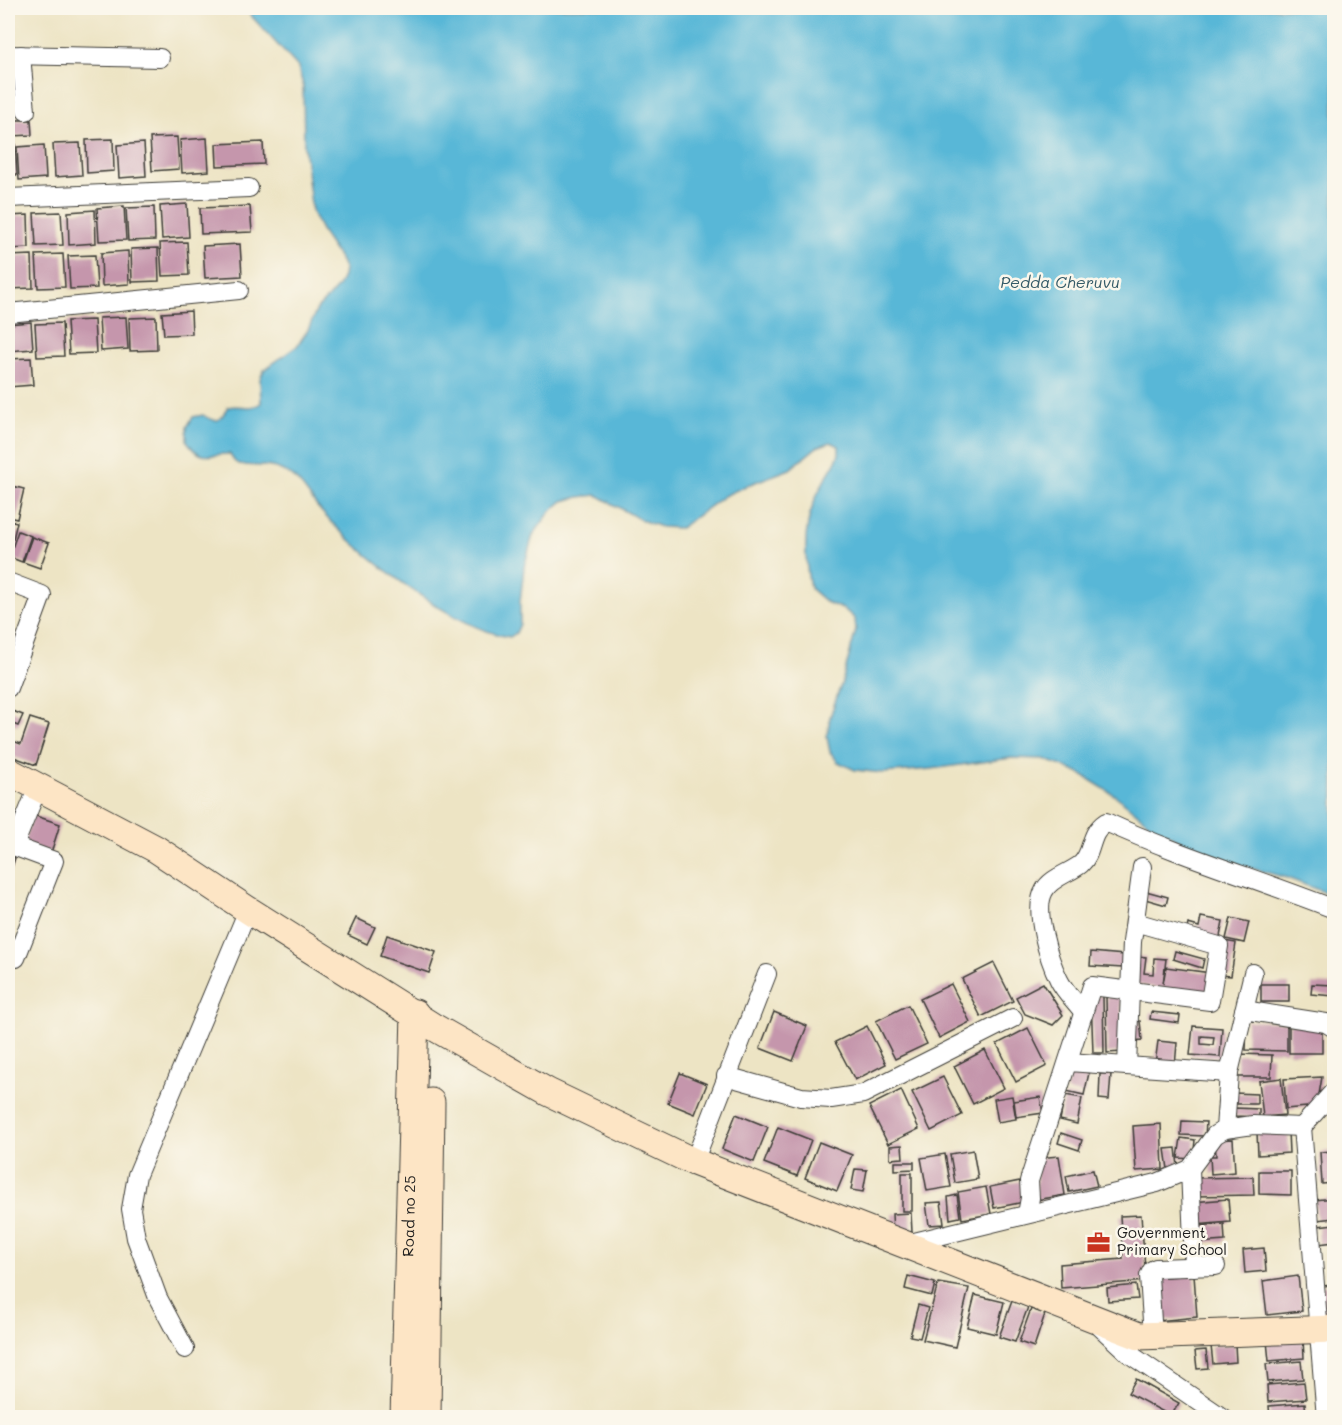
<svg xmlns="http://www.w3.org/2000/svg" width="1342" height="1425" font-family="Mali,sans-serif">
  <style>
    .water { fill: #58b7d7; stroke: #3a6a7a; stroke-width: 1.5 }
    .building { fill: #c596ac; fill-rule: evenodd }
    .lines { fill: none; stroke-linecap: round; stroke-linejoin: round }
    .street-casing { stroke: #3b3a35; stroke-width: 20 }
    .secondary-casing { stroke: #3b3a35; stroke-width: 29 }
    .street { stroke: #fff; stroke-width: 18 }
    .secondary { stroke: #fde5c5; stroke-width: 27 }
    .labels { text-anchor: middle; stroke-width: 5; stroke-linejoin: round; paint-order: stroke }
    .street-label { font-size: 15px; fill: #1c1c1c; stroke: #fbf7ec }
    .poi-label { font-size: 15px; fill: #1c1c1c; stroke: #fbf7ec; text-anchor: start }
    .water-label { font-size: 16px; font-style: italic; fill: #345a67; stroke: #fbf7ec }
  </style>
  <rect width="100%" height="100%" fill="#fbf7ec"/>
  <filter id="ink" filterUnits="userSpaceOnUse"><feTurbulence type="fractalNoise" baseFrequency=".0167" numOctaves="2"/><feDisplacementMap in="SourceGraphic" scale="12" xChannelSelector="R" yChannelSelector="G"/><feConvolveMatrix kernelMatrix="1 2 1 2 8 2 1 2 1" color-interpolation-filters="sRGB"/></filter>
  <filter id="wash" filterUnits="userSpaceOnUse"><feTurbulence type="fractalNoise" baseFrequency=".008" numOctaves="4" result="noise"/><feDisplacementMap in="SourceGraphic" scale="24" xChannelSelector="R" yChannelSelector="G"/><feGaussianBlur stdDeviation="1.35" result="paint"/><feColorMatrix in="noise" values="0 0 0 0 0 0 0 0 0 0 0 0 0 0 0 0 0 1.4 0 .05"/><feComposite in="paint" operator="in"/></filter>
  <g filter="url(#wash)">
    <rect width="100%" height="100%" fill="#ede4c4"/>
    <path class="water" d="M 244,8 L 1334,8 L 1334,896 L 1287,878 L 1239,865 L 1188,845 L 1153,826 L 1116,796 L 1079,773 L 1044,759 L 1011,758 L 931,769 L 883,773 L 855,770 L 838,762 L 830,752 L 827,737 L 830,717 L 843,679 L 856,630 L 855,619 L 845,610 L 826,602 L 810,588 C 803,549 803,519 823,483 C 828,473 835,465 839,454 L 839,446 L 831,442 L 817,447 L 790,469 L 750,484 L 724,496 L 680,528 L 661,527 L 641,520 L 597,495 L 579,497 L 563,501 L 550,512 L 533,535 L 524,567 L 520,602 L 520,624 L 516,633 L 510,637 C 452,628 360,555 321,511 C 311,500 304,486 292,476 C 286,472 278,468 271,467 C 263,465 240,467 235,462 C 233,459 232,456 230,454 C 207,453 204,464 187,441 L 187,427 L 193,417 L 203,415 C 218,425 221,420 228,407 C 240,404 250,411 261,403 L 260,379 L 264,370 L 297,346 L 308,330 L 317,309 L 338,287 L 343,276 L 344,269 L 341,261 L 323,234 L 312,212 L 304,146 L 303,85 L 298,67 Z"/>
    <g id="blocks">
      <g class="building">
        <polygon points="11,120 31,120 32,135 11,136"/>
        <polygon points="177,137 179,169 152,171 150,138"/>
        <polygon points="207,138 209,171 182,173 180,140"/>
        <polygon points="113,139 114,171 87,173 86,140"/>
        <polygon points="8,142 15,142 17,175 8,175"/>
        <polygon points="263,142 264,164 217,166 216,144"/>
        <polygon points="80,143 82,175 55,177 53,144"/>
        <polygon points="144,143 146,176 119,178 117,145"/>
        <polygon points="44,145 46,178 19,180 17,147"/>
        <polygon points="187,204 189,237 162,239 160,206"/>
        <polygon points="124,206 126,240 99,241 97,208"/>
        <polygon points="250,206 252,232 201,234 200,208"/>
        <polygon points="154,207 155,240 128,241 126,208"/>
        <polygon points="95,210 96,243 69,245 68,212"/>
        <polygon points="61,212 63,245 36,246 34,213"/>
        <polygon points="28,215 29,248 8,249 8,216"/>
        <polygon points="187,242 189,275 162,276 160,243"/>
        <polygon points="240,244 242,276 205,278 203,246"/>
        <polygon points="158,248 159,281 132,282 131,249"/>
        <polygon points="128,251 129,284 102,286 101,253"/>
        <polygon points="63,254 65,287 38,288 36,255"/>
        <polygon points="32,255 33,288 8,289 8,256"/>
        <polygon points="95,255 97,288 70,289 68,256"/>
        <polygon points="191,311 192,334 164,335 162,313"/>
        <polygon points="126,317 128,349 101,351 99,318"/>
        <polygon points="156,317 157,350 130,351 129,318"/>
        <polygon points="94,320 96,353 69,354 67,321"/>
        <polygon points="31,322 33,349 8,351 8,324"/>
        <polygon points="62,323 64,356 37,357 35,324"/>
        <polygon points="31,358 33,385 8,387 8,359"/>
        <polygon points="8,485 24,489 17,519 8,517"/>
        <polygon points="8,520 17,522 13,539 8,537"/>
        <polygon points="18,531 31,536 22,562 9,557"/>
        <polygon points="32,537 49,543 40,568 23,562"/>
        <polygon points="10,710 23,715 18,726 8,722"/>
        <polygon points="30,718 49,724 36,765 8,755 8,739 21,744"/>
        <polygon points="33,815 60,824 51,853 24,844"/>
        <polygon points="8,856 15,858 8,880"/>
        <polygon points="1146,891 1168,897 1166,905 1145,899"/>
        <polygon points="1201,917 1223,921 1219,942 1186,935 1188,924 1199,927"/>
        <polygon points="356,918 375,927 367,944 348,935"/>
        <polygon points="1231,918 1249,922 1244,943 1226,939"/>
        <polygon points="387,935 436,952 429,973 380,956"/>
        <polygon points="1224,941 1236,943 1231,976 1219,975"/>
        <polygon points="1175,951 1204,959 1202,968 1173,959"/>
        <polygon points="1091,952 1124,955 1123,968 1090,966"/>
        <polygon points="1137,956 1146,957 1144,973 1153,974 1154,958 1166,959 1163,984 1166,967 1211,973 1208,997 1134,984"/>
        <polygon points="994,963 1013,1001 981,1017 962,979"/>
        <polygon points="1043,983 1063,1015 1053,1025 1025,1014 1016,997"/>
        <polygon points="951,984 970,1022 939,1038 920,999"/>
        <rect x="1261" y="984" width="28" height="18"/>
        <polygon points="1312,984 1334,985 1334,996 1311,994"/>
        <polygon points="1091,996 1103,996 1104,1053 1093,1053"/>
        <polygon points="1121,996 1123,1052 1107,1053 1106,997"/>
        <polygon points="908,1005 927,1044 895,1059 876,1021"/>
        <polygon points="774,1012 807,1026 793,1061 760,1048"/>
        <polygon points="1151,1012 1180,1015 1179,1023 1150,1019"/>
        <polygon points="1140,1021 1142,1040 1132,1041 1131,1022"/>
        <polygon points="1247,1021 1287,1022 1287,1051 1246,1050"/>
        <rect x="1289" y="1024" width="33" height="29"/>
        <polygon points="867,1026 886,1064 855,1080 835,1042"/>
        <path d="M 1193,1026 L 1222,1028 L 1220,1057 L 1190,1055 ZM 1201,1036 L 1214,1037 L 1213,1045 L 1201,1044 Z"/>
        <polygon points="1028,1028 1047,1066 1016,1082 997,1044"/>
        <polygon points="1158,1041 1177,1043 1175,1066 1155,1064"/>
        <polygon points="985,1050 1004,1088 973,1104 954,1066"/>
        <polygon points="1237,1054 1272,1055 1271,1077 1237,1077"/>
        <polygon points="1071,1069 1089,1073 1084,1095 1066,1091"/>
        <polygon points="680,1073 707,1084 695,1114 668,1103"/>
        <polygon points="1100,1074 1111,1074 1109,1100 1099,1099"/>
        <polygon points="943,1077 962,1115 931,1131 912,1092"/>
        <polygon points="1322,1077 1317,1106 1286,1109 1284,1079"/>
        <polygon points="1281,1078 1285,1115 1263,1117 1259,1081"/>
        <polygon points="901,1090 919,1129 888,1144 869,1106"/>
        <polygon points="1234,1093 1257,1094 1257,1104 1234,1104"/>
        <polygon points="1065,1095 1082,1098 1077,1124 1060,1120"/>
        <polygon points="1012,1096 1016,1119 998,1122 994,1099"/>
        <polygon points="1040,1097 1043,1113 1016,1117 1014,1101"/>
        <polygon points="1234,1108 1259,1109 1259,1117 1234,1116"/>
        <polygon points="736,1114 768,1127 754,1162 722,1149"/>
        <polygon points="1182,1121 1206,1122 1205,1136 1181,1135"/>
        <polygon points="1161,1124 1163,1169 1136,1171 1133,1126"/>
        <polygon points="778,1127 811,1140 797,1176 764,1163"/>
        <polygon points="1288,1131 1289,1153 1258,1155 1257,1132"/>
        <polygon points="1061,1133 1082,1140 1079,1150 1058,1143"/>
        <polygon points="1181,1138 1195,1140 1193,1159 1178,1158"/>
        <polygon points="1233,1139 1235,1172 1211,1174 1210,1156 1216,1156 1215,1140"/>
        <polygon points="819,1142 852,1155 837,1191 805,1178"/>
        <polygon points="902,1145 903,1158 890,1159 890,1146"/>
        <polygon points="1176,1148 1178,1167 1168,1169 1165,1149"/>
        <polygon points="973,1150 978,1179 955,1183 950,1154"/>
        <polygon points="1334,1151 1334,1170 1333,1170 1334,1183 1322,1184 1320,1152"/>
        <polygon points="945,1154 951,1187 927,1191 921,1158"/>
        <polygon points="1059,1156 1065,1195 1036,1200 1037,1158"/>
        <polygon points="895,1162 914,1162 914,1169 895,1170"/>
        <polygon points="855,1169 867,1170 863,1192 851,1190"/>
        <polygon points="1093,1170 1097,1186 1069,1192 1066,1176"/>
        <polygon points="1259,1171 1291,1171 1291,1195 1259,1194"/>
        <rect x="902" y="1173" width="10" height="38"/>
        <polygon points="1253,1177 1254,1195 1195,1196 1195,1178"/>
        <polygon points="1020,1181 1024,1202 994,1208 990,1187"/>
        <polygon points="986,1187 991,1214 962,1219 958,1192"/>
        <polygon points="957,1195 960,1217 950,1219 948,1197"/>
        <polygon points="1334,1198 1334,1218 1317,1220 1315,1200"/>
        <polygon points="1228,1199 1230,1222 1194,1225 1192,1202"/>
        <polygon points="941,1202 944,1224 929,1225 926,1203"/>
        <polygon points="911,1213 912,1232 893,1233 892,1214"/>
        <polygon points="1141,1215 1146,1281 1061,1288 1060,1264 1123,1259 1120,1216"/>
        <polygon points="1224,1224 1225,1241 1198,1243 1196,1226"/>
        <polygon points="1334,1224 1334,1242 1319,1244 1318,1226"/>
        <polygon points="1264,1248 1266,1271 1245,1273 1243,1250"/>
        <polygon points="1194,1275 1197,1317 1157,1321 1154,1278"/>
        <polygon points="908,1276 935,1283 932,1296 905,1289"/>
        <polygon points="1298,1276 1302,1311 1267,1315 1263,1281"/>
        <polygon points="938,1283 969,1288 955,1347 923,1340"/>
        <polygon points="1136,1285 1138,1299 1108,1301 1107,1288"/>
        <polygon points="1334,1285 1334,1311 1324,1312 1322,1286"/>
        <polygon points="975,1295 1004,1302 996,1334 967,1327"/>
        <polygon points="1012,1301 1028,1307 1015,1342 999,1337"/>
        <polygon points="918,1305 928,1308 920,1338 910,1336"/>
        <polygon points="1031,1309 1045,1314 1034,1347 1019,1342"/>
        <polygon points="1303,1339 1304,1358 1269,1361 1267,1341"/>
        <polygon points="1235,1344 1236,1362 1213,1364 1211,1346"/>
        <polygon points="1206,1350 1208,1368 1197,1369 1195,1351"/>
        <polygon points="1301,1361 1303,1379 1268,1382 1266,1364"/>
        <polygon points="1136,1379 1179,1403 1171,1416 1128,1393"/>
        <polygon points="1304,1382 1306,1399 1268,1402 1267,1385"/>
        <polygon points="1305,1403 1306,1418 1270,1418 1269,1406"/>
      </g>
    </g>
  </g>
  <g filter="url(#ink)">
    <use href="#blocks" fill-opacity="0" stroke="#3b3a35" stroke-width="1.5"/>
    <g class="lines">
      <defs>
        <g id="street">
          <polyline points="8,55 160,58"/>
          <polyline points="21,55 26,111"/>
          <polyline points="8,198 249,188"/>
          <polyline points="8,313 239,290"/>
          <polyline points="8,582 42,595 8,688"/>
          <polyline points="8,844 54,861 16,958 8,955"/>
          <polyline points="14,846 38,787"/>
          <polyline points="1244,1010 1326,1023 1334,1028"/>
          <path d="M 1084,1013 C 1076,1002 1064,991 1059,980 C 1049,960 1033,910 1044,891 C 1050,878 1070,873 1081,864 C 1094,852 1088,834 1106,822 C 1180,856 1258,879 1334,909"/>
          <polyline points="1068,1062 1229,1073"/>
          <polyline points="1127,1066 1132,942 1142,867"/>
          <polyline points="726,1076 801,1097 831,1099 863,1094 1013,1018"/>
          <polyline points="1302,1127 1326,1418"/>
          <polyline points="1225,1129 1229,1073 1253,973"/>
          <polyline points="694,1162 767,974"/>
          <polyline points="1190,1169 1194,1267"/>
          <polyline points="1027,1214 1030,1198 1029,1181 1092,986 1210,1001 1219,946 1135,922"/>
          <polyline points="906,1244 1157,1183 1190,1169 1215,1135 1225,1129 1253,1125 1302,1127 1334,1091"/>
          <polyline points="1099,1326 1128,1353 1223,1418"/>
          <polyline points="1153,1336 1149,1276 1152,1270 1156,1268 1216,1266"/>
          <polyline points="185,1349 158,1298 136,1238 131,1209 137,1175 248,910"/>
        </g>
        <g id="secondary">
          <polyline points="8,771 156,849 248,910 432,1026 548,1092 694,1162 1139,1336 1334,1329"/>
          <path id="s1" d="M 404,1418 L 415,1013"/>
          <polyline points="427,1418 431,1102"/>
        </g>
      </defs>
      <use href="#street" class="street-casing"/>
      <use href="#secondary" class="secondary-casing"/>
      <use href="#street" class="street"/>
      <use href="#secondary" class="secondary"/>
    </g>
  </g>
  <defs>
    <symbol id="office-bare" viewBox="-9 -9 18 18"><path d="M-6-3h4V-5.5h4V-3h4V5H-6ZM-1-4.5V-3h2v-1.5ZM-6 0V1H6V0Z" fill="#c8321e" stroke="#fbf7ec" stroke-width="2.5" paint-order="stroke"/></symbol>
  </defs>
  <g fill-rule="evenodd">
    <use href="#office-bare" x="1082" y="1226" width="33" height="33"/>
  </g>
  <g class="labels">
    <g class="street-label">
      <text dy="5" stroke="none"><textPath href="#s1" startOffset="202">Road no 25</textPath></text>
    </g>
    <g class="poi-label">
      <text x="1117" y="1238">Government<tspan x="1117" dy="17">Primary School</tspan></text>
    </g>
    <g class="water-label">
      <text x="1060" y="288">Pedda Cheruvu</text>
    </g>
  </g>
  <rect width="1342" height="1425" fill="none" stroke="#fbf7ec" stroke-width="30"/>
</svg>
